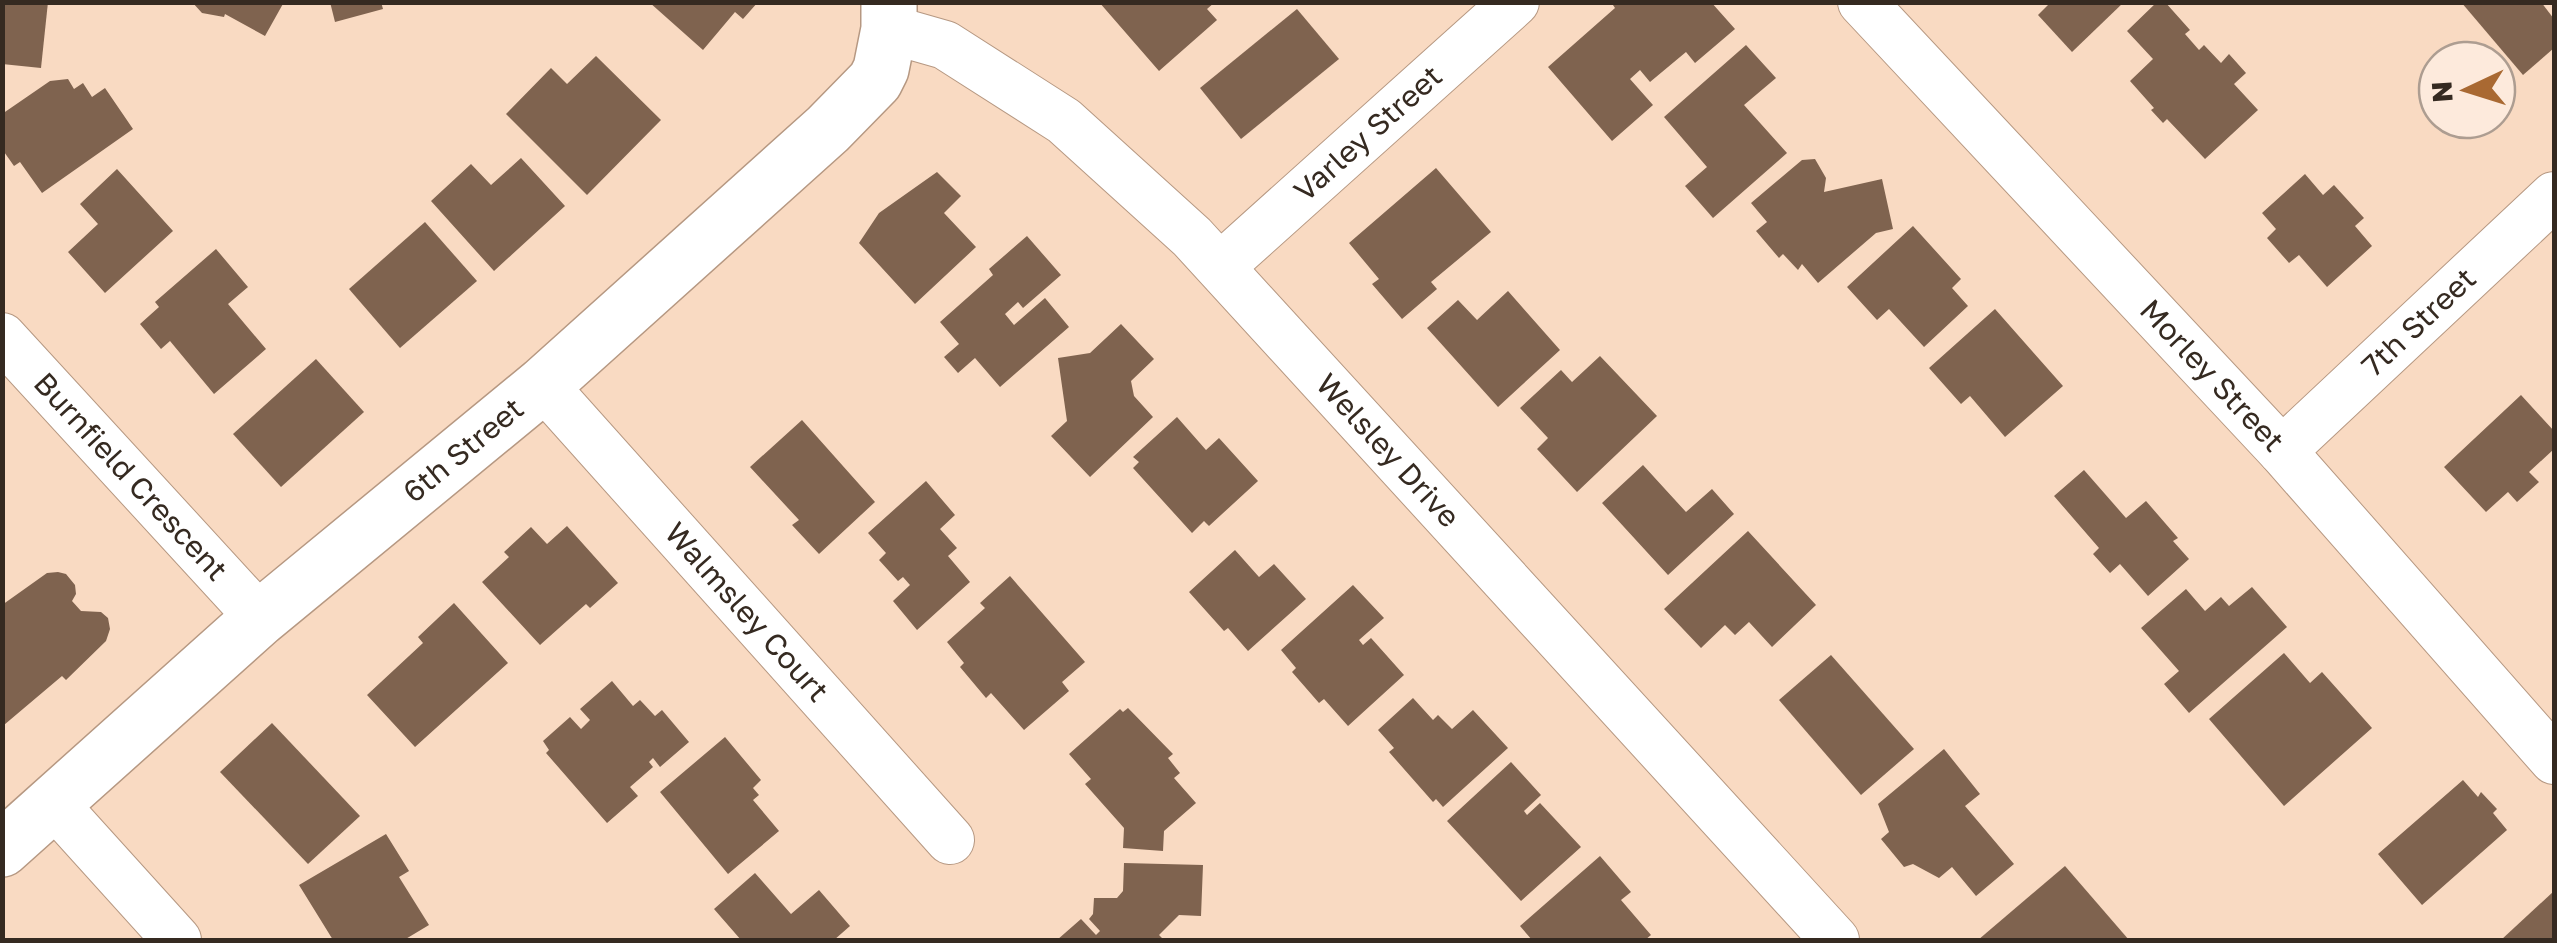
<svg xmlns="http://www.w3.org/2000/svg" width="2557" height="943" font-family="'Golos Text',sans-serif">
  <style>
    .building { fill: #7f634f }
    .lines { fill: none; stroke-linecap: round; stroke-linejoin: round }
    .minor-casing { stroke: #b69882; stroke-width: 50 }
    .tertiary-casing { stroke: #b69882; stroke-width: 58 }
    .minor { stroke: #fff; stroke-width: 48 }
    .tertiary { stroke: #fff; stroke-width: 55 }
    .labels { text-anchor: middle; stroke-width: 10; stroke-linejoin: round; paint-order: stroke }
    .street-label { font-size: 30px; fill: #352a21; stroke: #fdeadc }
  </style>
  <rect width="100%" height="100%" fill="#f9dac2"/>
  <g class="building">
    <polygon points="2,2 48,2 41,68 2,64"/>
    <polygon points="192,2 284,2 265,36 225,14 224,17 202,13"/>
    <polygon points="330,2 381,2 383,9 335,22"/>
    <polygon points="649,2 758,2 743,19 735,12 703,50"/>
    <polygon points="1099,2 1215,2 1207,9 1217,20 1159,71"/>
    <polygon points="1611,2 1711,2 1735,29 1695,63 1686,52 1650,82 1640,70 1630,79 1653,105 1612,141 1548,67 1615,8"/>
    <polygon points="2051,2 2124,2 2072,52 2038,15"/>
    <polygon points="2157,2 2165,2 2190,30 2185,34 2199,50 2204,45 2221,63 2229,54 2246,73 2234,84 2258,110 2205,159 2167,119 2163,123 2151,110 2154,108 2130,81 2153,59 2127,31"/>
    <polygon points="2461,2 2541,2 2554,19 2554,48 2523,75"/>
    <polygon points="1297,9 1339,59 1241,139 1200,88"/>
    <polygon points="1746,45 1776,78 1744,105 1787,153 1713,218 1685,186 1707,167 1664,117"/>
    <polygon points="596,56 661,120 587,195 506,114 551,68 567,84"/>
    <polygon points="68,79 74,89 83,83 92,97 105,88 133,129 42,193 20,162 14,166 2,149 2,114 50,81"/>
    <polygon points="521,158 565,206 494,271 431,201 471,164 491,185"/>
    <polygon points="1815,159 1826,178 1824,192 1882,179 1893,229 1876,233 1818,283 1802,264 1798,270 1783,254 1779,258 1756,231 1767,222 1751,203 1802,160"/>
    <polygon points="1436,168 1491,232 1431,282 1437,289 1402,319 1372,284 1379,279 1349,243"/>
    <polygon points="117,169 173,231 105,293 68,252 98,224 80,204"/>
    <polygon points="937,172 961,196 944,213 976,247 915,304 859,243 879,213"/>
    <polygon points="2305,174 2323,195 2334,185 2364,218 2355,226 2372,246 2327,287 2299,255 2289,263 2267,238 2276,229 2262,213"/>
    <polygon points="425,222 477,281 400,348 349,289"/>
    <polygon points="1913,226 1961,279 1952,288 1968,306 1924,347 1889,309 1877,320 1847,287"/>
    <polygon points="1027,236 1061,275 1023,308 1018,302 1005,314 1014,325 1045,298 1069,327 1000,387 975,358 958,373 944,357 959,344 940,322 993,275 989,269"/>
    <polygon points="216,249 248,287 228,304 266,349 214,394 170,341 161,349 140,324 159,307 155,302"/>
    <polygon points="1508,291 1560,350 1498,407 1427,328 1458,300 1477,320"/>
    <polygon points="1995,309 2063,386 2005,437 1970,396 1961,404 1929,368"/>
    <polygon points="1121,324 1154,359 1131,381 1134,396 1153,417 1090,477 1051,436 1067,421 1058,358 1090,353"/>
    <polygon points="1600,356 1657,416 1577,492 1537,449 1548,438 1520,408 1561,370 1572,382"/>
    <polygon points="316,359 364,412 281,487 233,434"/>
    <polygon points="2521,395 2554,431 2554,449 2529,472 2539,482 2517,502 2508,492 2486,512 2444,467"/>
    <polygon points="1177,417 1206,450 1219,438 1258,481 1209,526 1204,521 1192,533 1133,468 1139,462 1133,457"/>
    <polygon points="802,420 875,502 819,554 792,525 799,520 750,467"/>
    <polygon points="1643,465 1686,512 1712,489 1734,514 1668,575 1602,503"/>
    <polygon points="2084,470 2126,518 2146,501 2178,538 2173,541 2189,559 2148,596 2120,564 2110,573 2093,554 2099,548 2054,496"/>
    <polygon points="926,481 955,515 940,529 957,548 948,556 970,582 917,630 893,601 910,585 903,577 898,581 879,560 886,553 868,533"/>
    <polygon points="567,526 618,583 590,608 586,604 540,645 482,582 509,557 504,552 531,527 547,544"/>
    <polygon points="1748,531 1816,605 1772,647 1749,622 1735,635 1725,625 1701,648 1664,609"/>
    <polygon points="1235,550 1259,577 1274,564 1306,599 1248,651 1228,628 1224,631 1189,592"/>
    <polygon points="58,572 66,574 75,585 76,594 72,601 81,611 101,612 108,618 110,629 106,641 66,680 62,676 4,725 2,605 47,573"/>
    <polygon points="1010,576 1085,662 1062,682 1069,691 1024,730 991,693 986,698 960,667 964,663 947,642 985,608 980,603"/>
    <polygon points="1353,585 1384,618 1359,640 1363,645 1371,638 1404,675 1348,726 1324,699 1319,703 1292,672 1296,668 1281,650"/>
    <polygon points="2252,587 2287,627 2189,713 2164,684 2179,671 2141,628 2186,589 2205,611 2221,597 2229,606"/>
    <polygon points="454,603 508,663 415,747 367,695 423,643 418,637"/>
    <polygon points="2284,653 2310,683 2322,672 2372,728 2284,806 2209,719"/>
    <polygon points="1831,655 1914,749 1861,795 1779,700"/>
    <polygon points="612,681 633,706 640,700 655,716 662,710 689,742 660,767 653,758 649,762 653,767 630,787 638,796 607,823 546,753 549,750 543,741 570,717 581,729 590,720 580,709"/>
    <polygon points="1413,698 1433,720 1438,715 1452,729 1473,710 1508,748 1443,807 1436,799 1433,802 1389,752 1394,748 1378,730"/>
    <polygon points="1128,708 1173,754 1168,758 1180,773 1174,778 1196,803 1164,831 1163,851 1123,848 1124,828 1085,784 1091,779 1069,754 1120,709 1123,712"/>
    <polygon points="272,723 360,816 308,864 220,772"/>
    <polygon points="725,737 761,780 753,788 759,795 753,800 779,831 728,874 660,792"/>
    <polygon points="1944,749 1980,794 1965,806 2014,864 1976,896 1952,867 1939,878 1913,864 1904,867 1881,839 1889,832 1878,804"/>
    <polygon points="1511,762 1541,795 1524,811 1527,815 1540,803 1581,847 1521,901 1447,821"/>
    <polygon points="2463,780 2478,797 2481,792 2497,809 2493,813 2507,830 2422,905 2378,854"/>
    <polygon points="386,834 409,871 399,877 429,925 404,940 333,940 299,885"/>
    <polygon points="1600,856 1631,892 1621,900 1651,935 1645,940 1532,940 1520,926"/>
    <polygon points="1124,863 1203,865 1201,916 1179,915 1159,935 1164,940 1057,940 1081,919 1096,935 1100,931 1089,919 1093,914 1094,898 1117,898 1123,891"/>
    <polygon points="2065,866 2129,940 1978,940"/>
    <polygon points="755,873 791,914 819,890 850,926 834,940 741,940 714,909"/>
    <polygon points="2554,891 2554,940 2501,940"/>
  </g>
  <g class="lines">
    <defs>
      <g id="minor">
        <path id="s1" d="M 1862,2 L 2282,451 L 2554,760"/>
        <path id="s2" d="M 889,29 L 945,45 L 1064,121 L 1192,237 L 1835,940"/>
        <path id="s3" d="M 1221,266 L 1515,2"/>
        <path id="s4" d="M 2,337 L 260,618"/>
        <path id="s5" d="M 543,385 L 950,840"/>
        <path id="s6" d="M 2282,451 L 2554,196"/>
        <polyline points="54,804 177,940"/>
      </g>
      <g id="tertiary">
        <path id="s7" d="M 2,849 L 260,618 L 543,385 L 828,129 L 875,81 L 881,69 L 889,29 L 889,2"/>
      </g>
    </defs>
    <use href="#minor" class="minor-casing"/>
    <use href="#tertiary" class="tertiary-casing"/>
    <use href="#minor" class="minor"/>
    <use href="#tertiary" class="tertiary"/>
  </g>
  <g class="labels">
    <g class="street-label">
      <text dy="10" stroke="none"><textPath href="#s3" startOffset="198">Varley Street</textPath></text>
      <text dy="10" stroke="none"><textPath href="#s6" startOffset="188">7th Street</textPath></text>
      <text dy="10" stroke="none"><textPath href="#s1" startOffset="512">Morley Street</textPath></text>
      <text dy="10" stroke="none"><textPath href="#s7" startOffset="610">6th Street</textPath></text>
      <text dy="10" stroke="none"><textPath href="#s2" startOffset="662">Welsley Drive</textPath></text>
      <text dy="10" stroke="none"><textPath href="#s4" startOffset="190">Burnfield Crescent</textPath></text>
      <text dy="10" stroke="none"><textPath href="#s5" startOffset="305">Walmsley Court</textPath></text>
    </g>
  </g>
  <rect width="2557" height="943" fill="none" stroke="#352a21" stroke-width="10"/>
  <g transform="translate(2467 90) rotate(266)"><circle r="48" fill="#fdeadc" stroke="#ad9d91" stroke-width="2.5"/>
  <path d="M0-8L18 38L0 25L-18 38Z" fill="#a96932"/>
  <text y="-15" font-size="28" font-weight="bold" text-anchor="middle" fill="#352a21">N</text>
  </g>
</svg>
